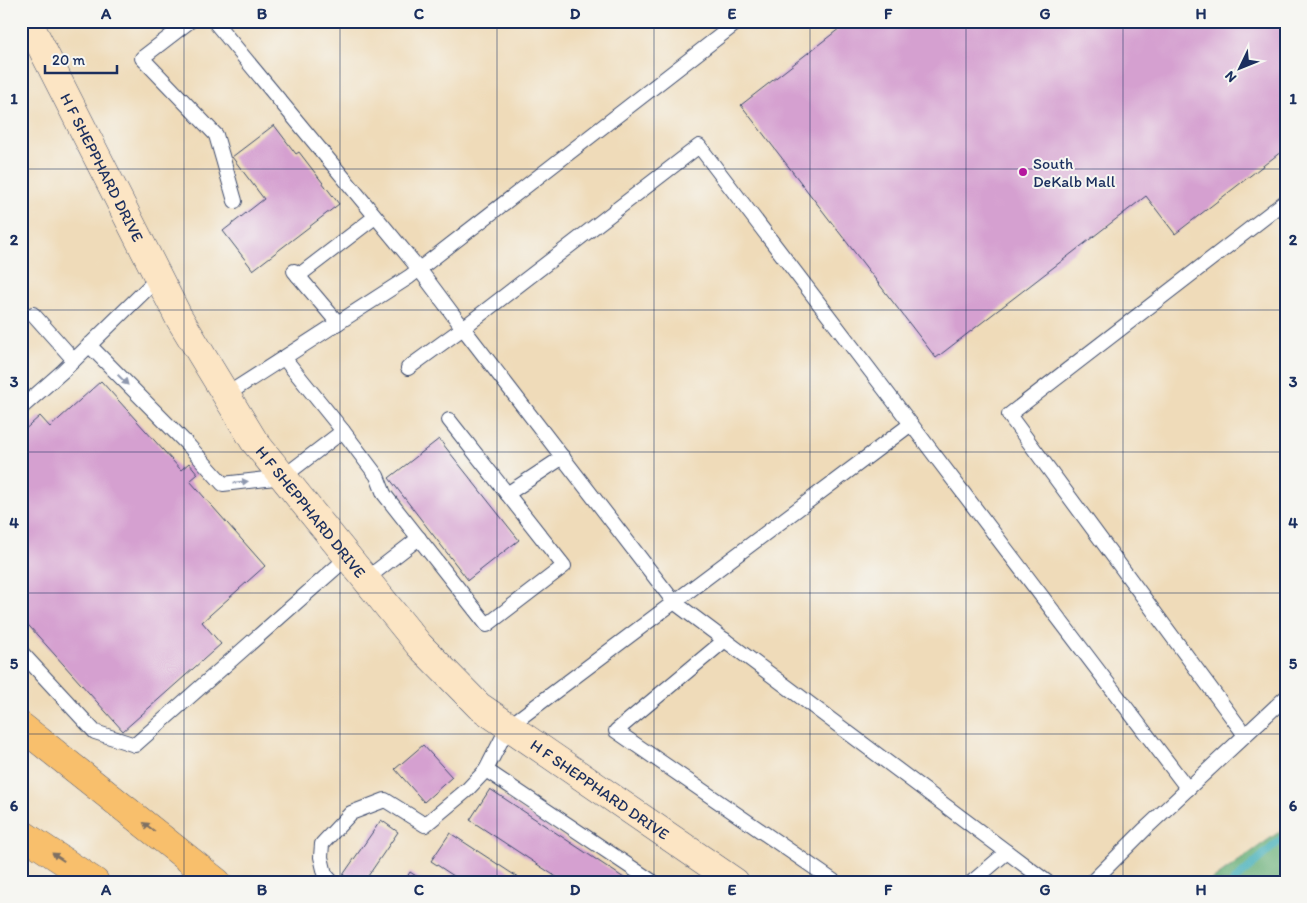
<svg xmlns="http://www.w3.org/2000/svg" width="1307" height="903" font-family="Itim,sans-serif">
  <style>
    .forest { fill: #64ac73; stroke: #406e68 }
    .lines { fill: none; stroke-linecap: round; stroke-linejoin: round }
    .stream { stroke: #3aabb6; stroke-width: 8 }
    .building { fill: #d5a0d0 }
    .lane-casing { stroke: #3b496c; stroke-width: 16 }
    .secondary-casing { stroke: #3b496c; stroke-width: 29 }
    .highway-casing { stroke: #3b496c; stroke-width: 29 }
    .lane { stroke: #fff; stroke-width: 14 }
    .secondary { stroke: #fce5c4; stroke-width: 28 }
    .highway { stroke: #f8bf6c; stroke-width: 28 }
    .oneway { fill: #8d97ae }
    .oneway2 { fill: #7e7064 }
    .grid { fill: none; stroke: #1b2f5e; stroke-width: 1; stroke-opacity: 0.55 }
    .poi-dot { fill: #b5179e; stroke: #f6f6f2; stroke-width: 2 }
    .labels { text-anchor: middle; stroke-width: 4; stroke-linejoin: round; paint-order: stroke }
    .poi-label { font-size: 16px; fill: #1b2f5e; stroke: #f6f6f2; text-anchor: start }
    .street-label { font-size: 16px; fill: #1b2f5e; stroke: #f6f6f2 }
    .neatline { fill: none; stroke: #1b2f5e; stroke-width: 2 }
    .grid-label { font-size: 16px; text-anchor: middle; font-weight: bold; fill: #1b2f5e }
  </style>
  <rect width="100%" height="100%" fill="#f6f6f2"/>
  <filter id="ink" filterUnits="userSpaceOnUse"><feTurbulence type="fractalNoise" baseFrequency=".02" numOctaves="2"/><feDisplacementMap in="SourceGraphic" scale="10" xChannelSelector="R" yChannelSelector="G"/><feConvolveMatrix kernelMatrix="1 2 1 2 8 2 1 2 1" color-interpolation-filters="sRGB"/></filter>
  <filter id="wash" filterUnits="userSpaceOnUse"><feTurbulence type="fractalNoise" baseFrequency=".0096" numOctaves="4" result="noise"/><feDisplacementMap in="SourceGraphic" scale="20" xChannelSelector="R" yChannelSelector="G"/><feGaussianBlur stdDeviation="1.12" result="paint"/><feColorMatrix in="noise" values="0 0 0 0 0 0 0 0 0 0 0 0 0 0 0 0 0 1.4 0 .05"/><feComposite in="paint" operator="in"/></filter>
  <g filter="url(#wash)">
    <rect width="100%" height="100%" fill="#efdbb9"/>
    <polygon class="forest" points="1286,827 1286,882 1209,882"/>
    <g class="lines">
      <polyline class="stream" points="1233,882 1286,835"/>
    </g>
    <g id="blocks">
      <g class="building">
        <polygon points="849,21 1286,21 1286,148 1175,234 1146,196 936,358 741,105"/>
        <polygon points="274,125 296,154 299,152 339,204 253,270 223,231 264,199 232,157"/>
        <polygon points="101,381 181,470 189,463 198,474 190,481 265,566 202,622 221,644 123,731 21,617 21,433 40,416 50,427"/>
        <polygon points="439,439 519,540 468,580 389,478"/>
        <polygon points="423,745 452,777 424,802 395,769"/>
        <polygon points="490,789 630,882 564,882 470,820"/>
        <polygon points="381,820 398,832 364,882 353,882 343,875"/>
        <polygon points="450,833 525,882 463,882 431,861"/>
        <polygon points="410,872 425,882 404,882"/>
      </g>
    </g>
  </g>
  <g filter="url(#ink)">
    <use href="#blocks" fill-opacity="0" stroke="#3b496c" stroke-width="1"/>
    <g class="lines">
      <defs>
        <g id="lane">
          <polyline points="190,21 142,58 216,135 235,201"/>
          <polyline points="214,21 419,269 463,328 699,146 911,424 508,727 486,770 467,790 425,825 385,800 351,813 322,844 321,857 325,874 332,882"/>
          <polyline points="294,271 338,323"/>
          <polyline points="298,276 375,217"/>
          <polyline points="33,314 74,360"/>
          <polyline points="89,345 189,446 223,484 283,477 343,431"/>
          <polyline points="284,358 343,431 377,476 384,494 487,625 564,566 449,420"/>
          <polyline points="408,368 463,328 674,602 1047,882"/>
          <polyline points="226,395 409,277 739,21"/>
          <polyline points="21,408 63,371 158,278"/>
          <polyline points="911,424 1188,789"/>
          <polyline points="507,494 563,457"/>
          <polyline points="366,579 419,538"/>
          <polyline points="725,640 616,731 835,882"/>
          <polyline points="21,652 95,732 135,745 348,557"/>
          <polyline points="1245,735 1009,415 1286,201"/>
          <polyline points="486,770 653,882"/>
          <polyline points="972,882 1007,852"/>
          <polyline points="1092,882 1145,829 1286,697"/>
        </g>
        <g id="secondary">
          <path id="s1" d="M 28,21 L 178,316 L 254,441 L 419,645 L 479,706 L 735,882"/>
        </g>
        <g id="highway">
          <polyline points="21,726 217,882"/>
          <polyline points="21,833 95,882"/>
        </g>
      </defs>
      <use href="#lane" class="lane-casing"/>
      <use href="#secondary" class="secondary-casing"/>
      <use href="#highway" class="highway-casing"/>
      <use href="#lane" class="lane"/>
      <use href="#secondary" class="secondary"/>
      <use href="#highway" class="highway"/>
    </g>
    <defs><path id="oneway-solid" d="M-6-.8H1V-3.2L6.5 0L1 3.2V.8H-6Z" transform="scale(1.25)"/></defs>
    <g class="oneway">
      <use href="#oneway-solid" transform="translate(123 380) rotate(45)"/>
      <use href="#oneway-solid" transform="translate(241 482) rotate(-6)"/>
    </g>
    <g class="oneway2">
      <use href="#oneway-solid" transform="translate(149 827) rotate(-142)"/>
      <use href="#oneway-solid" transform="translate(58 857) rotate(-146)"/>
    </g>
  </g>
  <path class="grid" d="M 184,21 L 184,882M 340,21 L 340,882M 497,21 L 497,882M 654,21 L 654,882M 810,21 L 810,882M 966,21 L 966,882M 1123,21 L 1123,882M 21,169 L 1286,169M 21,310 L 1286,310M 21,452 L 1286,452M 21,593 L 1286,593M 21,734 L 1286,734"/>
  <circle class="poi-dot" cx="1023" cy="172" r="5"/>
  <g class="labels">
    <g class="poi-label">
      <text x="1033" y="169">South<tspan x="1033" dy="18">DeKalb Mall</tspan></text>
    </g>
    <g class="street-label">
      <text dy="6" stroke="none"><textPath href="#s1" startOffset="164">H F SHEPPHARD DRIVE</textPath></text>
      <text dy="6" stroke="none"><textPath href="#s1" startOffset="568">H F SHEPPHARD DRIVE</textPath></text>
      <text dy="6" stroke="none"><textPath href="#s1" startOffset="972">H F SHEPPHARD DRIVE</textPath></text>
    </g>
  </g>
  <rect width="1307" height="903" fill="none" stroke="#f6f6f2" stroke-width="55"/>
  <g transform="translate(1240 68) rotate(227)" stroke="#f6f6f2" stroke-width="4" paint-order="stroke">
  <path d="M0-4L9 19L0 12L-9 19Z" fill="#1b2f5e"/>
  <text y="-8" font-size="14" font-weight="bold" text-anchor="middle" fill="#1b2f5e">N</text>
  </g>
  <path d="M45 65v8h72v-8" fill="none" stroke="#1b2f5e" stroke-width="2.5"/>
  <text x="52" y="65" font-size="15" fill="#1b2f5e" stroke="#f6f6f2" stroke-width="4" paint-order="stroke">20 m</text>
  <rect x="28" y="28" width="1252" height="848" class="neatline"/>
  <g class="grid-label">
    <text x="106" y="19">A</text>
    <text x="262" y="19">B</text>
    <text x="419" y="19">C</text>
    <text x="575" y="19">D</text>
    <text x="732" y="19">E</text>
    <text x="888" y="19">F</text>
    <text x="1045" y="19">G</text>
    <text x="1201" y="19">H</text>
    <text x="14" y="104">1</text>
    <text x="1293" y="104">1</text>
    <text x="14" y="245">2</text>
    <text x="1293" y="245">2</text>
    <text x="14" y="387">3</text>
    <text x="1293" y="387">3</text>
    <text x="14" y="528">4</text>
    <text x="1293" y="528">4</text>
    <text x="14" y="669">5</text>
    <text x="1293" y="669">5</text>
    <text x="14" y="811">6</text>
    <text x="1293" y="811">6</text>
    <text x="106" y="895">A</text>
    <text x="262" y="895">B</text>
    <text x="419" y="895">C</text>
    <text x="575" y="895">D</text>
    <text x="732" y="895">E</text>
    <text x="888" y="895">F</text>
    <text x="1045" y="895">G</text>
    <text x="1201" y="895">H</text>
  </g>
</svg>
